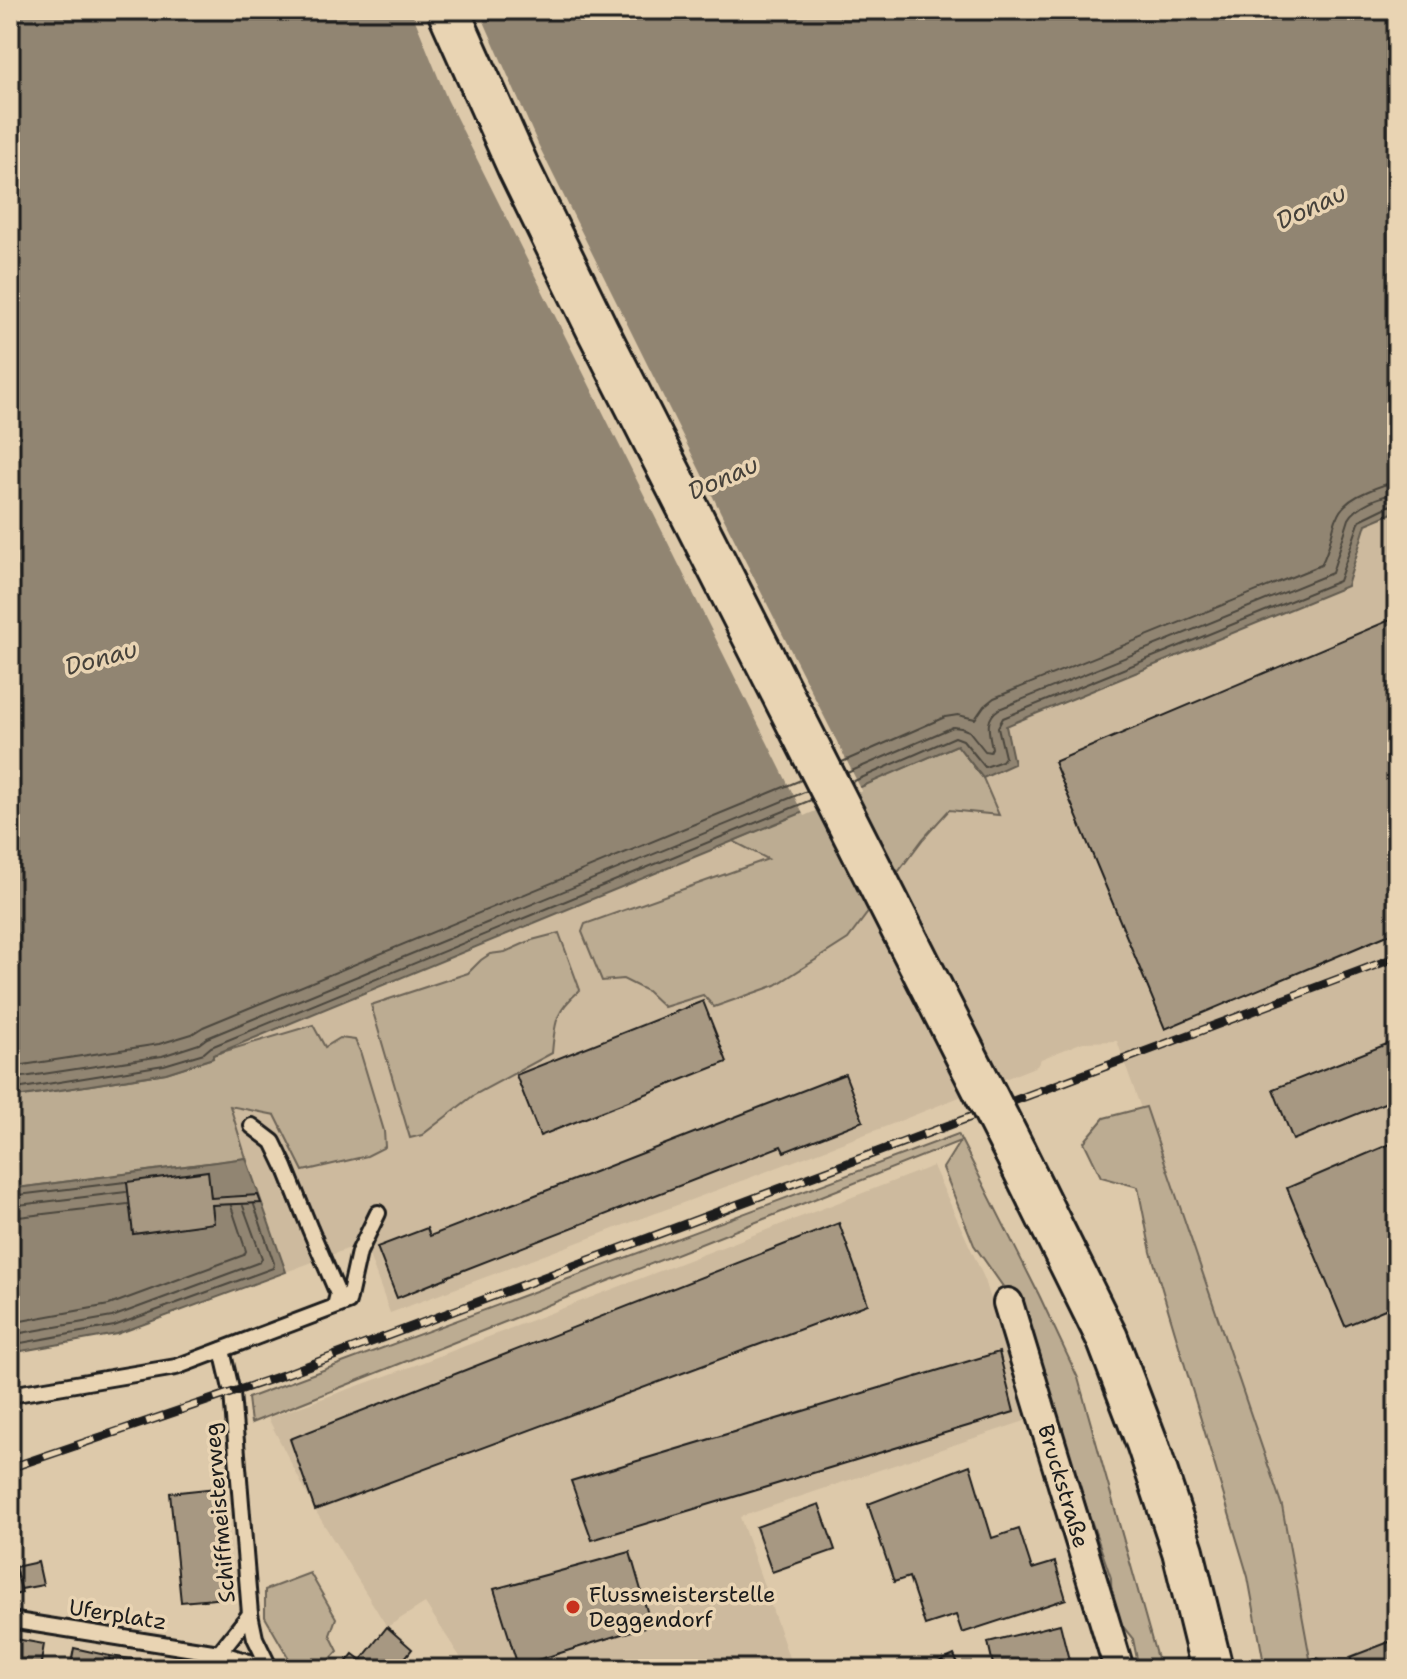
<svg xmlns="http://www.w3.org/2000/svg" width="1407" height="1679" font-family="'Shantell Sans',sans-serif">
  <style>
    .built { fill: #cdba9e }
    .green { fill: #bcac92; stroke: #6c6457; stroke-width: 2 }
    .water { fill: #918572; stroke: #625b50; stroke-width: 2 }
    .pier { fill: #ddc9aa }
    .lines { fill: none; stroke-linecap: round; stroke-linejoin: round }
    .shore { stroke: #4b463e; stroke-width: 2 }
    .building { fill: #a79882; stroke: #1c1c1c; stroke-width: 2 }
    .lane-casing { stroke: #1c1c1c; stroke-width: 20 }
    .street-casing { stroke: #1c1c1c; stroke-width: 34 }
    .secondary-casing { stroke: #1c1c1c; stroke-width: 46 }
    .lane { stroke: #e9d4b3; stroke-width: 14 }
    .street { stroke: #e9d4b3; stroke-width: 28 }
    .secondary { stroke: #e9d4b3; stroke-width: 40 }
    .rail-casing { stroke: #1c1c1c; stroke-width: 9 }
    .rail { stroke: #e9d4b3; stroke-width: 6; stroke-dasharray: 18; stroke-linecap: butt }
    .secondary-bridge-casing { stroke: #1c1c1c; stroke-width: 46; stroke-linecap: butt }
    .secondary-bridge { stroke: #e9d4b3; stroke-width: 40 }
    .poi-dot { fill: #c8321e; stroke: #e9d4b3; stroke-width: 3 }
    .labels { text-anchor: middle; stroke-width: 7; stroke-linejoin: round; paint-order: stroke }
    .street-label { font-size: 22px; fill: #1c1c1c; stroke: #e9d4b3 }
    .poi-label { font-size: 22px; fill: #1c1c1c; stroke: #e9d4b3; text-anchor: start }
    .water-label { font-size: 24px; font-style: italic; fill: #45413a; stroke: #e9d4b3 }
  </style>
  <rect width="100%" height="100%" fill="#ddc9aa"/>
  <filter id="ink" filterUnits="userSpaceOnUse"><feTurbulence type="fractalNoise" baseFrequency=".0125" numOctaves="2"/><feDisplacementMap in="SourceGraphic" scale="16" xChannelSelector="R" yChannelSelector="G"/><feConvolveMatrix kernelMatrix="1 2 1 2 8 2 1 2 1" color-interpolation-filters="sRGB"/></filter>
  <g filter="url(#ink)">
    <g class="built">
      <polygon points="1397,511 1397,1669 1312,1669 1282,1506 1117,1041 1083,1042 1041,1059 1037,1066 887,1126 390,1313 369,1255 347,1249 286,1272 246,1158 212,1056 799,814 957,745 983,777 1014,764 1005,726 1347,586 1366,524"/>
      <polygon points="933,1166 985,1280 1028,1420 740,1517 793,1669 468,1669 425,1603 387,1627 315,1510 268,1418 405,1369"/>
    </g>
    <g class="green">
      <polygon points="957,745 983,778 999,815 949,810 923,839 848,939 776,985 714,1007 703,995 664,1007 647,991 623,979 602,981 582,932 585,924 768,859 733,841"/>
      <path d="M 559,933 L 580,990 C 555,1012 555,1021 552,1053 L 474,1095 L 422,1135 L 410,1138 L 371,1005 L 468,973 L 481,960 L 490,954 L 505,952 L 532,940 Z"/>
      <polygon points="313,1025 325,1047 340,1038 355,1040 360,1051 384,1131 385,1147 367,1156 303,1171 275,1115 230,1106 246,1158 10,1189 10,1098 166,1073 213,1058 212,1055"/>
      <polygon points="1146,1107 1282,1506 1312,1669 1265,1669 1248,1577 1151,1252 1138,1187 1101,1177 1084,1142 1104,1118"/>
      <polygon points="958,1134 1039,1295 1078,1378 1160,1669 1139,1669 1133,1639 1112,1613 1111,1578 1018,1308 974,1245 943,1168 960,1141 251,1423 248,1398"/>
      <polygon points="310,1573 336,1618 330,1635 338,1651 321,1669 295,1669 265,1617 265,1590"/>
    </g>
    <g class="water">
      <polygon points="10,10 1397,10 1397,511 1366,524 1347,586 1006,726 1014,764 983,778 957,745 799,814 213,1055 213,1058 166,1073 10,1098"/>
      <polygon points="246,1158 286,1272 117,1334 10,1353 10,1189"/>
    </g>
    <polygon class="pier" points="411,10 479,10 538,144 721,513 862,791 804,816 447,99"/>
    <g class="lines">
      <g class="shore">
        <path d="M 842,762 L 945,717 L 958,715 L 975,719 L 984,706 L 994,698 L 1321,565 C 1339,532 1325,509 1366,492 C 1377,487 1386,483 1397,482"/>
        <path d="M 847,773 L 953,727 L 961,728 L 969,731 L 985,751 L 990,752 L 992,748 C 989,732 984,719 999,709 L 1332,573 L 1349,519 C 1357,505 1381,495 1397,494"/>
        <polyline points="852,782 955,737 963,740 985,767 1002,761 1005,757 998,727 1003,718 1339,581 1360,520 1391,505 1397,504"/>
        <polyline points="10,1067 159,1044 192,1034 203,1027 801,780"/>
        <polyline points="10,1079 162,1056 199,1044 207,1038 807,791"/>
        <polyline points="10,1090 164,1065 204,1053 211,1047 811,800"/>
        <polyline points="10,1196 125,1182"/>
        <polyline points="10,1206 126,1192"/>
        <polyline points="10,1218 128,1204"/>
        <polyline points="10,1323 109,1305 244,1255 246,1251 231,1206"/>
        <polyline points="10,1335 112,1317 260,1262 262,1258 243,1206"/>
        <polyline points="10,1345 114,1326 273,1268 274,1263 254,1205"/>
      </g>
    </g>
    <g class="building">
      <polygon points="1397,617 1397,931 1165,1029 1054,762"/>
      <polygon points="703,1001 727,1062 540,1136 516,1075"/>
      <polygon points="1397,1040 1397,1089 1395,1090 1397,1098 1293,1140 1273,1089"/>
      <polygon points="845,1074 863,1121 784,1152 781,1146 446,1277 446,1278 397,1298 377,1247 427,1228 430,1236"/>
      <polygon points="1397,1141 1397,1304 1345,1326 1287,1188"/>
      <polygon points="208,1171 211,1198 258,1195 261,1203 212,1205 214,1223 133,1234 127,1182"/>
      <polygon points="839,1223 868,1304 315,1510 290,1439"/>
      <polygon points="999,1352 1014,1412 592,1540 571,1481"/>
      <polygon points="970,1465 992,1538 1019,1529 1032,1569 1055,1562 1066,1599 962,1633 956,1615 925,1625 909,1577 894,1582 868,1504"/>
      <polygon points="216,1488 226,1598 181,1602 170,1493"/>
      <polygon points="819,1504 835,1550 772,1572 756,1527"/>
      <polygon points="630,1552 651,1625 518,1666 494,1589"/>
      <polygon points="38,1562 43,1585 21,1589 15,1567"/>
      <polygon points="10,1564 11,1568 15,1567 22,1593 10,1596"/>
      <polygon points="1060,1624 1071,1668 994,1669 988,1642"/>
      <polygon points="387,1627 412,1649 396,1669 372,1669 361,1660"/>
      <polygon points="10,1638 44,1644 40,1669 10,1669"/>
      <polygon points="1397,1639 1397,1669 1355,1669 1350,1657"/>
      <polygon points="74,1648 110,1656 108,1669 70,1669"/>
      <polygon points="353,1654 361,1660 372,1669 341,1669"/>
      <polygon points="954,1655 960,1669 923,1669"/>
      <polygon points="110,1656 146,1661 145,1669 108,1669"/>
    </g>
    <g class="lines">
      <defs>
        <g id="lane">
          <polyline points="252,1126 273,1142 285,1167 310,1229 338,1294 335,1306"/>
          <polyline points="222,1350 232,1393 250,1614 255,1638 270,1669"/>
          <polyline points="10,1395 176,1367 348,1302 359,1252 378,1213"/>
          <polyline points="10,1620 219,1653 269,1668"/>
          <polyline points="219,1653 250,1614"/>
          <polyline points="1315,1667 1315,1669"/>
        </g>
        <polyline id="street" points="1008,1303 1119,1669"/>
        <polyline id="secondary" points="1015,1152 1107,1338 1147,1443 1183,1551 1212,1669"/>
      </defs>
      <use href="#lane" class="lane-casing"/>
      <use href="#street" class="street-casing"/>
      <use href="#secondary" class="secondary-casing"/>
      <use href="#lane" class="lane"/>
      <use href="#street" class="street"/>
      <use href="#secondary" class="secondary"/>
      <defs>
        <polyline id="rail" points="10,1468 283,1375 1397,957"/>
      </defs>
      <use href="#rail" class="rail-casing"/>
      <use href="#rail" class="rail"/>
      <defs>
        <polyline id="secondary-bridge" points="448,10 519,169 598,331 1015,1152"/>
      </defs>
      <use href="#secondary-bridge" class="secondary-bridge-casing"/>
      <use href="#secondary-bridge" class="secondary-bridge"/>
    </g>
  </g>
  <circle class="poi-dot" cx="573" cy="1607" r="8"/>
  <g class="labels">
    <g class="street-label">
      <text transform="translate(1064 1486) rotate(73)" y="8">Bruckstraße</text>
      <text transform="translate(219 1513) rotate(-95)" y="8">Schiffmeisterweg</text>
      <text transform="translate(118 1614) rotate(9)" y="8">Uferplatz</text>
    </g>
    <g class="poi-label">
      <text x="589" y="1602">Flussmeisterstelle<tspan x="589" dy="25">Deggendorf</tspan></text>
    </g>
    <g class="water-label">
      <text transform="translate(1311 207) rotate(-25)" y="8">Donau</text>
      <text transform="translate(723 478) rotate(-24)" y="8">Donau</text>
      <text transform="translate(101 658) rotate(-15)" y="8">Donau</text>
    </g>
  </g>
  <rect width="1407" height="1679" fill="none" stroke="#e9d4b3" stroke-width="40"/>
  <rect x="20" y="20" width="1367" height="1639" fill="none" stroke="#1c1c1c" stroke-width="3" filter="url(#ink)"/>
</svg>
